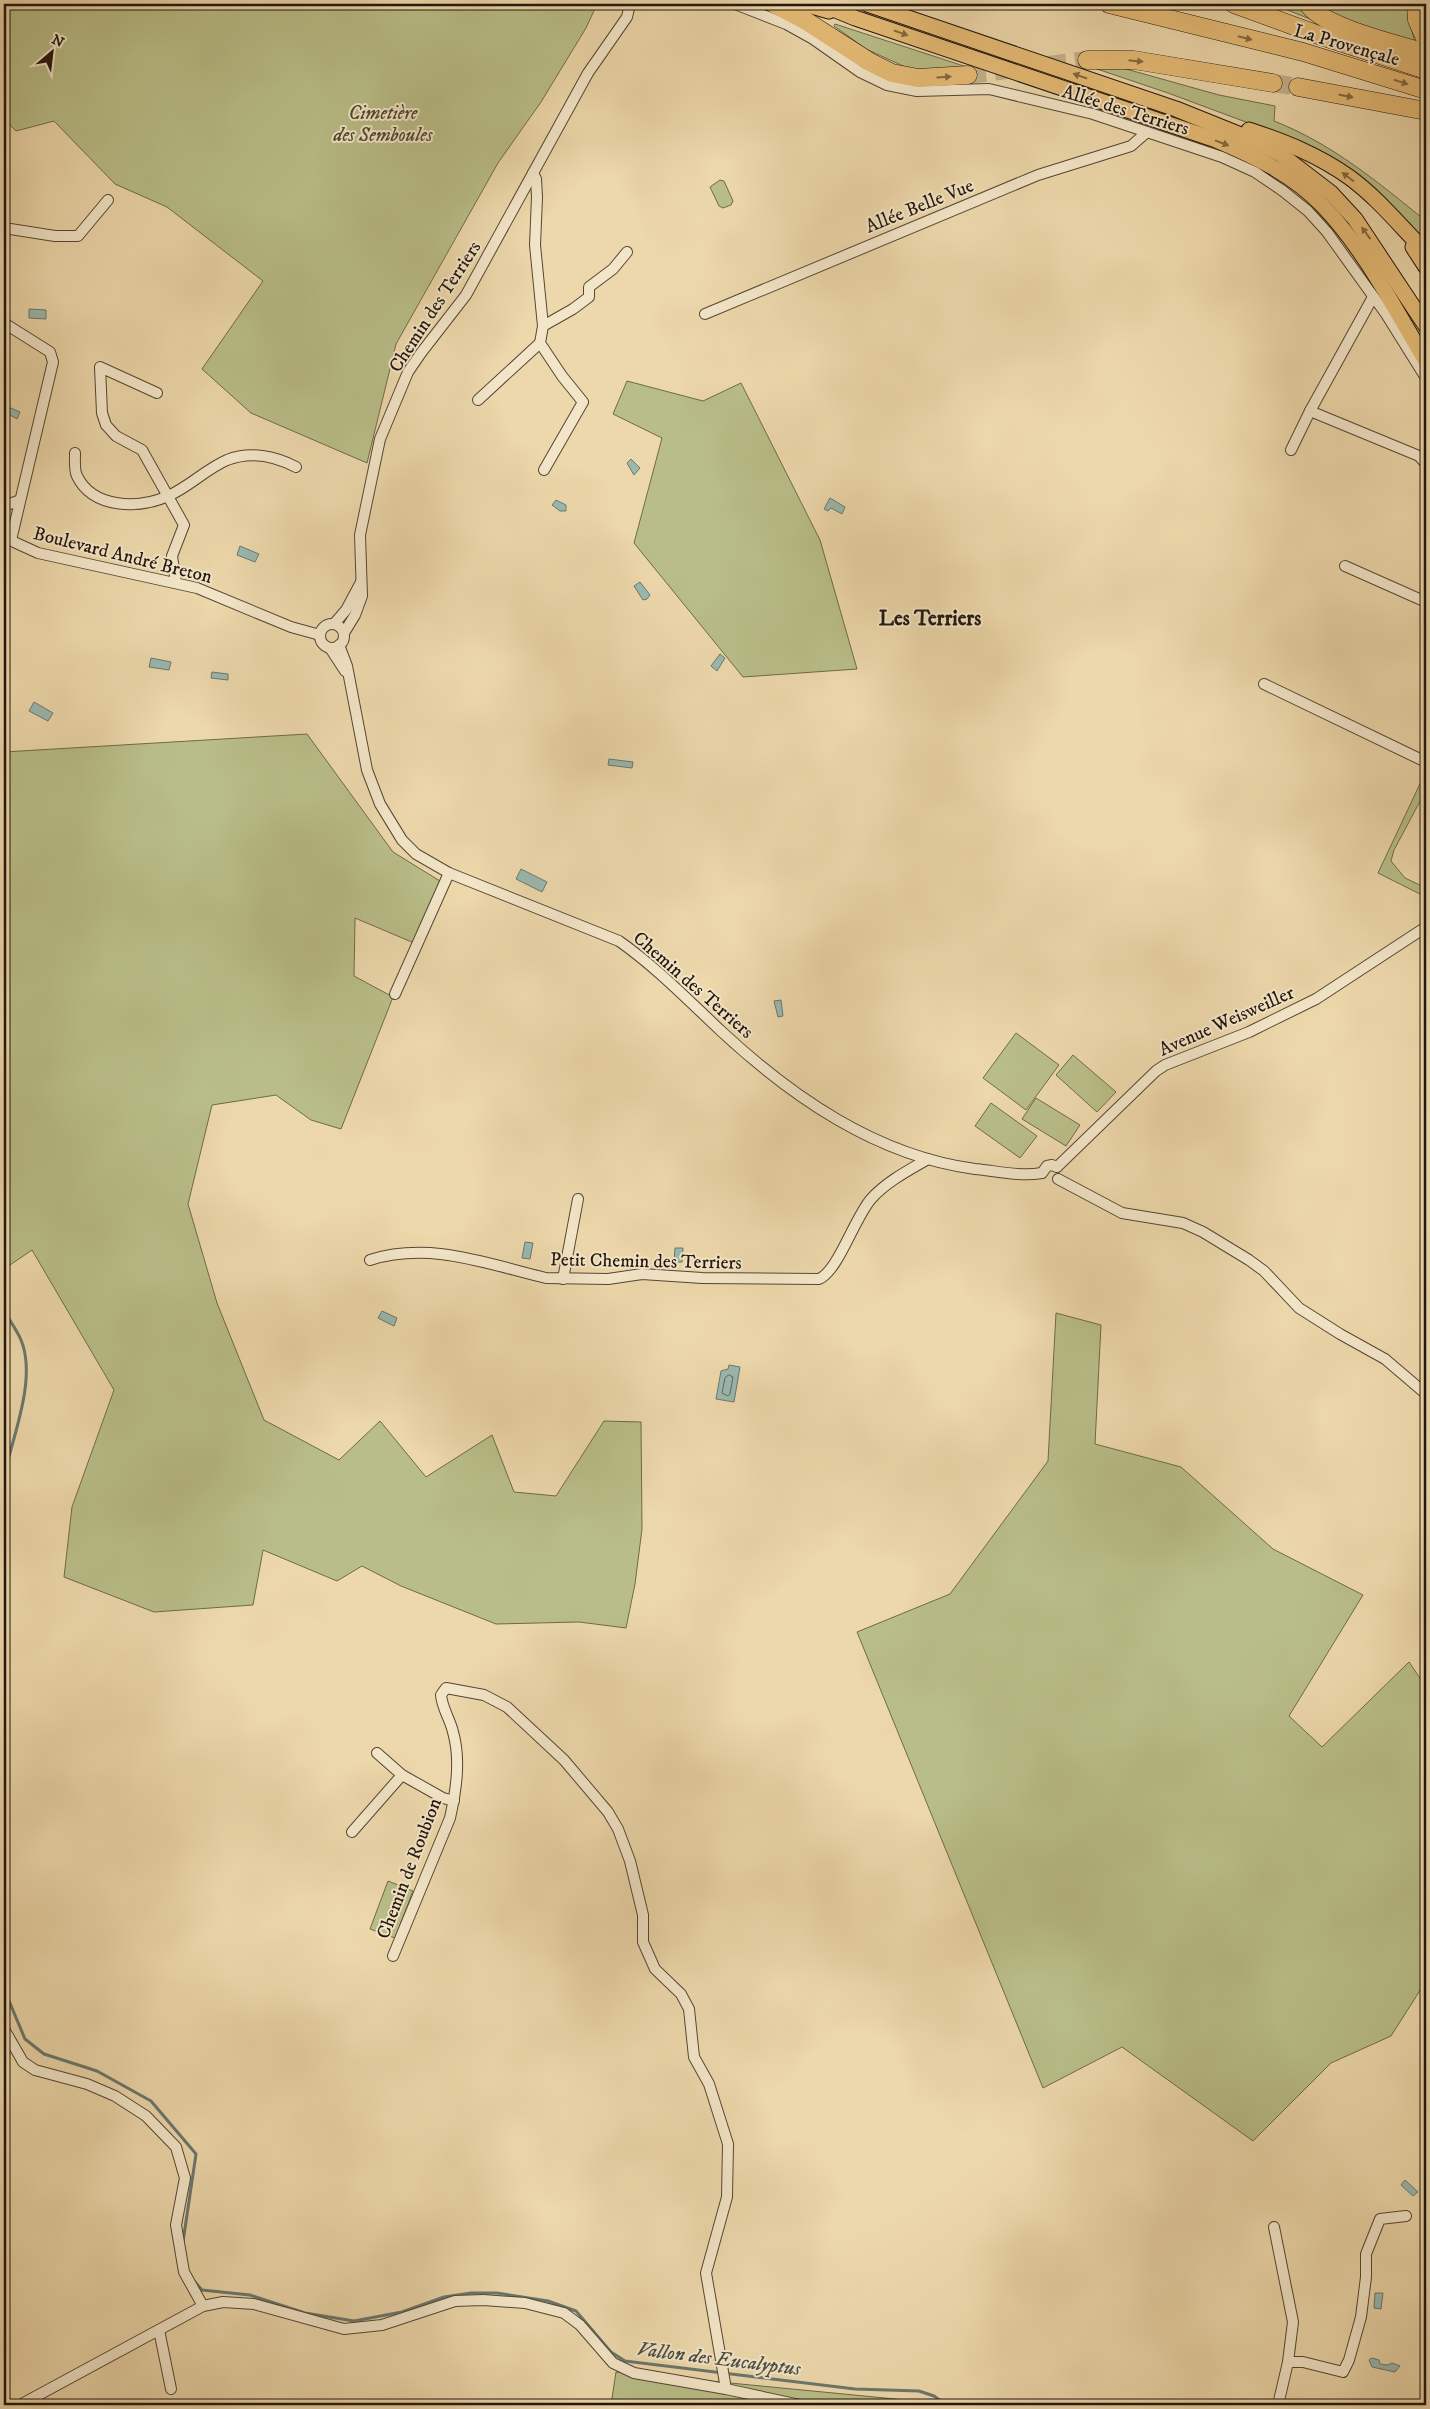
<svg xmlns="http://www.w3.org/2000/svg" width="1430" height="2409" font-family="'IM FELL DW Pica',serif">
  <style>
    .green { fill: #b9be88; stroke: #6d6a4b }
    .water { fill: #9ab9b0; stroke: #6a786f }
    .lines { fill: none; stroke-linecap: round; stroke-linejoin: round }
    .shore { stroke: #5e685f; stroke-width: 1 }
    .stream { stroke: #6a786f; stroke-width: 3 }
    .motorway-tunnel { stroke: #c4b18c; stroke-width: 18; stroke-dasharray: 18 9; stroke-linecap: butt }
    .minor-casing { stroke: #544635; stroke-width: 12 }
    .primary-casing { stroke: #21160e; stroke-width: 17 }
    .motorway-casing { stroke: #21160e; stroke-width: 19 }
    .minor { stroke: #f3e6c8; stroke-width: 10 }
    .primary { stroke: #e6bc76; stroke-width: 15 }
    .motorway { stroke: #e6bc76; stroke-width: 18 }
    .oneway { fill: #846942 }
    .labels { text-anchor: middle; stroke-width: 4; stroke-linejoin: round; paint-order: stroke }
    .street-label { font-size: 19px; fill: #21160e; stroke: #f3e6c8 }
    .park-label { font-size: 19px; font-style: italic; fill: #4f4833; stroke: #f3e6c8 }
    .water-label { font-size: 20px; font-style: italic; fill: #4b4f47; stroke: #f3e6c8 }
    .quarter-label { font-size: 21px; font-weight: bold; fill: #21160e; stroke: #f3e6c8 }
  </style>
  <rect width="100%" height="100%" fill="#edd8ab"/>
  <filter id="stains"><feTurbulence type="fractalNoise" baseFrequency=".004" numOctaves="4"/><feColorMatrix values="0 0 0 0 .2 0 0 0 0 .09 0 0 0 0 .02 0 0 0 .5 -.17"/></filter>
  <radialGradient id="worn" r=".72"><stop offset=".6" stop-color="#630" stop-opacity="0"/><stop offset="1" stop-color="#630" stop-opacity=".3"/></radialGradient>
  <g class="green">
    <polygon points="4,4 597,4 586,28 541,102 498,163 396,344 367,463 251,413 202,369 263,281 167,207 115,184 54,121 16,131 4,119"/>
    <polygon points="1272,4 1299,4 1310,19"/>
    <polygon points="1316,4 1409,4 1408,17 1415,42 1337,18"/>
    <polygon points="835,24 967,67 912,70 866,49 834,26"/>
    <path d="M 1119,67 L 1219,95 L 1275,106 L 1274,121 C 1331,143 1379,183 1426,221 L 1426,251 L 1418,238 L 1286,137 L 1168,93 L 1094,68 Z"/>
    <polygon points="720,180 724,181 733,201 731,205 723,208 719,206 710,187"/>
    <polygon points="627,381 703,401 741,383 820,540 857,669 743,677 634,543 662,438 613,414"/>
    <polygon points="307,734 393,852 440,881 414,943 355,918 354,976 393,997 341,1129 311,1120 276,1095 212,1105 188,1204 217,1303 264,1420 339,1460 380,1421 426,1477 492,1435 514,1492 556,1496 604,1421 641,1422 642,1529 635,1584 626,1628 579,1622 496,1624 401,1586 362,1566 337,1581 263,1550 253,1605 154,1612 64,1577 72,1507 114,1390 32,1250 4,1269 4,752"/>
    <polygon points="1426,771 1426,790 1394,850 1391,861 1405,878 1426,888 1426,897 1378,873"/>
    <polygon points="1016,1033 1059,1065 1026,1110 983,1078"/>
    <polygon points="1073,1055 1116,1092 1097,1112 1056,1075"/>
    <polygon points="1036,1098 1080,1125 1066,1146 1022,1119"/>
    <polygon points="991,1103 1037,1136 1020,1158 975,1126"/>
    <polygon points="1056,1313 1101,1325 1095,1444 1181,1467 1273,1549 1363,1595 1289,1716 1322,1747 1409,1662 1426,1687 1426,1981 1391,2036 1331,2063 1253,2141 1122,2047 1043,2088 857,1632 950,1594 1048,1461"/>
    <polygon points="388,1881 413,1891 395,1938 370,1929"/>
    <polygon points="616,2372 916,2401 921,2405 611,2405"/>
  </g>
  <g class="water">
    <polygon points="29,309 46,310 46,319 29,318"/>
    <polygon points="11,408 20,412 17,419 10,415 7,416 5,409"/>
    <polygon points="631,459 640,468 634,475 627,463"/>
    <polygon points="830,498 845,507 842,514 831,508 828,511 824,509"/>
    <polygon points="556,500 566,505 566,511 560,511 552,505"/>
    <polygon points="240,546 259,554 255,562 237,555"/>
    <polygon points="640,582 650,595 647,599 643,600 634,586"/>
    <polygon points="720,654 725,658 717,671 711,666"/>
    <polygon points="151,658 171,662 169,670 149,667"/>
    <polygon points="212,672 228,674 228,680 211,678"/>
    <polygon points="34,702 53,713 48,721 29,711"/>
    <polygon points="609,759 633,762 632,768 608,765"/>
    <polygon points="521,869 547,882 542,892 516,879"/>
    <polygon points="781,1000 783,1016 778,1017 774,1001"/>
    <polygon points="525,1242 533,1243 530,1259 522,1258"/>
    <polygon points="675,1248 683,1248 682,1262 674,1262"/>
    <polygon points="382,1311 397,1318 394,1326 378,1318"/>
    <polygon points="729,1365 740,1367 734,1402 716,1399 721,1371 728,1369"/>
    <polygon points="1405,2180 1418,2192 1413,2196 1401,2185"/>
    <polygon points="1375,2293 1383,2293 1381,2309 1374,2308"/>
    <polygon points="1372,2358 1379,2360 1380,2364 1388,2365 1392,2363 1400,2366 1395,2372 1372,2367 1369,2360"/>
  </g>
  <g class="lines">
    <polygon class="shore" points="729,1375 733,1377 730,1394 728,1396 722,1393 725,1378"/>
    <g class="stream">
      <path d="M 4,1310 C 9,1320 17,1330 21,1340 C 37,1378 13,1437 4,1475"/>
      <polyline points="4,1989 25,2039 44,2054 97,2071 151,2101 196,2154 183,2242"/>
      <polyline points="194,2281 202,2290 250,2295 305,2313 354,2321 402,2312 444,2297 471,2293 497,2293 548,2301 576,2311 611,2352 625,2361 855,2389 919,2391 934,2396 946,2405"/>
    </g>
    <g class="motorway-tunnel">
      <polyline points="968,75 1087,60"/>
      <polyline points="1273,83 1298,87"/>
    </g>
    <defs>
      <g id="minor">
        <polyline points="735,4 786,24 813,39 860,72 887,85 917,91 989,89 1093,114 1222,157 1255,172 1283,191 1308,211 1327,232 1386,314 1426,378"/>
        <polyline points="533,173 536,179 537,197 535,245 543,326 540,343 562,376 583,402 544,470"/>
        <polyline points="4,228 55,236 78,236 108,200"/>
        <polyline points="705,314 1038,175 1131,146 1147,132"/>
        <polyline points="4,323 50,352 53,362 11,540"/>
        <polyline points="543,326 573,309 589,297 589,287 613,269 627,252"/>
        <polyline points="157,393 100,367 102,413 106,425 116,436 142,450 184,525 172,556 176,583"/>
        <polyline points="478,400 540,343"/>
        <polyline points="1310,411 1373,297"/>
        <polyline points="1291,450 1310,411 1419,456 1426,464"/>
        <path d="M 75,453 C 75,460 74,470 77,476 C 93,509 139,509 168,496 C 189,487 206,469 227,460 C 250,451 275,456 296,467"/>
        <polyline points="4,506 18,501"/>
        <polyline points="4,533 14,542 38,553 197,588 291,627 320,635"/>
        <polyline points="1345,566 1426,602"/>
        <polyline points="334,624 346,610 361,582"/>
        <circle cx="332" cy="636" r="12"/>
        <polyline points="344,633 355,615 362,596 360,535 380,439 408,372 421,353 466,295 588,73 627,17 630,4"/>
        <path d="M 339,645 L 347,666 L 367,770 L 380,804 L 402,840 L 416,854 L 449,873 L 619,941 C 656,967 688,1000 721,1031 C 792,1097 877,1156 975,1169 C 997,1171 1020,1177 1042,1173"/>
        <polyline points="330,648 345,671"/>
        <polyline points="1264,684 1426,762"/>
        <polyline points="395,994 449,873"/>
        <polyline points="1057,1167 1156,1071 1165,1065 1249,1032 1316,999 1426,927"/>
        <polyline points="1042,1173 1047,1166 1052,1165 1057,1167"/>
        <polyline points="1058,1179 1122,1213 1183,1223 1203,1232 1249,1260 1264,1271 1299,1308 1340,1334 1385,1359 1426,1394"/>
        <path d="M 370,1260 C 430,1241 487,1264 546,1278 L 608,1279 L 642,1274 L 702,1278 L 819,1279 C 838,1271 854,1219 871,1199 C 886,1182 909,1170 928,1159"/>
        <polyline points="563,1279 578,1199"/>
        <polyline points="1426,1575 1426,1580"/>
        <polyline points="377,1753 402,1775"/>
        <polyline points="352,1832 402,1775 443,1798 454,1801"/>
        <path d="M 393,1956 L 450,1818 C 456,1791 461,1760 453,1732 C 450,1719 442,1708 441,1695 L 446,1688 L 484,1695 L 507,1707 L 564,1760 L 608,1812 L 618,1829 L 630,1861 L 643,1915 L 643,1942 L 655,1969 L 681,1994 L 689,2009 L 694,2057 L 709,2084 L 728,2144 L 727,2197 L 706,2273 L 726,2389"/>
        <polyline points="4,2029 23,2062 35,2070 87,2084 115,2096 146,2116 176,2147 185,2178 176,2225 184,2272 203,2306"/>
        <polyline points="1274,2227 1293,2322 1288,2362 1278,2405"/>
        <polyline points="159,2330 171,2389"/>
        <polyline points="1288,2362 1303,2362 1343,2372 1349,2360 1361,2317 1366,2277 1366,2254 1380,2219 1406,2216"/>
        <polyline points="20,2405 203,2306 223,2302 254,2304 344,2329 382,2325 455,2301 483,2300 525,2303 564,2313 580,2325 613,2363 634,2373 726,2389 800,2405"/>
      </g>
      <g id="primary">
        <polyline points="805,4 829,11"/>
        <path d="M 821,4 L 855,18 L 1216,140 C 1254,156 1294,175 1323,206 C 1366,251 1394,308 1426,361"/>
        <polyline points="867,4 1176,109 1248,138 1280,154 1331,193 1355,219 1426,326"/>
        <path d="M 1249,130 C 1285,142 1318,155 1349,177 C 1378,198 1401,227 1426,252"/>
        <polyline points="1413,247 1426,267"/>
      </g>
      <g id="motorway">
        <polyline points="774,4 803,19 870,62 892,73 918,78 968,75"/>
        <polyline points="1109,4 1303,52 1426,90"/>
        <polyline points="1234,4 1324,37 1426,70"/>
        <path d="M 1308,4 C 1320,26 1400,45 1426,53"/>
        <polyline points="1416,4 1417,20 1426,40"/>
        <polyline points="1087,60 1134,60 1273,83"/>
        <polyline points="1298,87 1426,111"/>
      </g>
    </defs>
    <use href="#minor" class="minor-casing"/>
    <use href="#primary" class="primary-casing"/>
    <use href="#motorway" class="motorway-casing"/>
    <use href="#minor" class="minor"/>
    <use href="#primary" class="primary"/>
    <use href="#motorway" class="motorway"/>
  </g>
  <defs><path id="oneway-solid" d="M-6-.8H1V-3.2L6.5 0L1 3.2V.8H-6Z" transform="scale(1.25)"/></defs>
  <g class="oneway">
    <use href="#oneway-solid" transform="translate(901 33) rotate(19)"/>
    <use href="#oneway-solid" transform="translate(1245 38) rotate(14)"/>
    <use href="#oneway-solid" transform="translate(1136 61) rotate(6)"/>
    <use href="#oneway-solid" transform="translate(1080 76) rotate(-161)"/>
    <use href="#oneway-solid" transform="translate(944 77) rotate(-3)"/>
    <use href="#oneway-solid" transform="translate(1401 82) rotate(17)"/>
    <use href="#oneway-solid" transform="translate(1346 96) rotate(11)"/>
    <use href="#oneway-solid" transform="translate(1222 143) rotate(21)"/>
    <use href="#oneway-solid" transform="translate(1348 177) rotate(-143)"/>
    <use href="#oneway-solid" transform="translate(1366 233) rotate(-126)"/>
  </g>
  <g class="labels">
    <g class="street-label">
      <text transform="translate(1347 44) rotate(16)" y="7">La Provençale</text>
      <text transform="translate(1126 109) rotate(17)" y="7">Allée des Terriers</text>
      <text transform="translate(919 205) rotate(-22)" y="7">Allée Belle Vue</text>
      <text transform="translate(434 306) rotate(-57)" y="7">Chemin des Terriers</text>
      <text transform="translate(123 554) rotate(14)" y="7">Boulevard André Breton</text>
      <text transform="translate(694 984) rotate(41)" y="7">Chemin des Terriers</text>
      <text transform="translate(1226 1020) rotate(-24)" y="7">Avenue Weisweiller</text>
      <text transform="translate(646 1260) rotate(1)" y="7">Petit Chemin des Terriers</text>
      <text transform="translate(408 1868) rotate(-69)" y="7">Chemin de Roubion</text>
    </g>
    <g class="park-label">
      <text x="383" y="119">Cimetière<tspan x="383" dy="22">des Semboules</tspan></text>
    </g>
    <g class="water-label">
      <text transform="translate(719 2358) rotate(7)" y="7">Vallon des Eucalyptus</text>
    </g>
    <g class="quarter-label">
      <text x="930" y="625">Les Terriers</text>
    </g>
  </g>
  <rect width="1430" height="2409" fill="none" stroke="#edd8ab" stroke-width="20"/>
  <rect x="5" y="5" width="1420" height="2399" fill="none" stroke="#21160e" stroke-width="2.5"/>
  <rect x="10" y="10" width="1410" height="2389" fill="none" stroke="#21160e"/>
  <g transform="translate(52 52) rotate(28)" stroke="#f3e6c8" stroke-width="4" paint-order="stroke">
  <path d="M0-4L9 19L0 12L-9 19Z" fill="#21160e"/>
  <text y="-8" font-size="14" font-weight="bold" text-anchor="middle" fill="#21160e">N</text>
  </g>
  <rect width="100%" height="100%" filter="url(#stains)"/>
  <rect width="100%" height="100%" fill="url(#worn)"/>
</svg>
